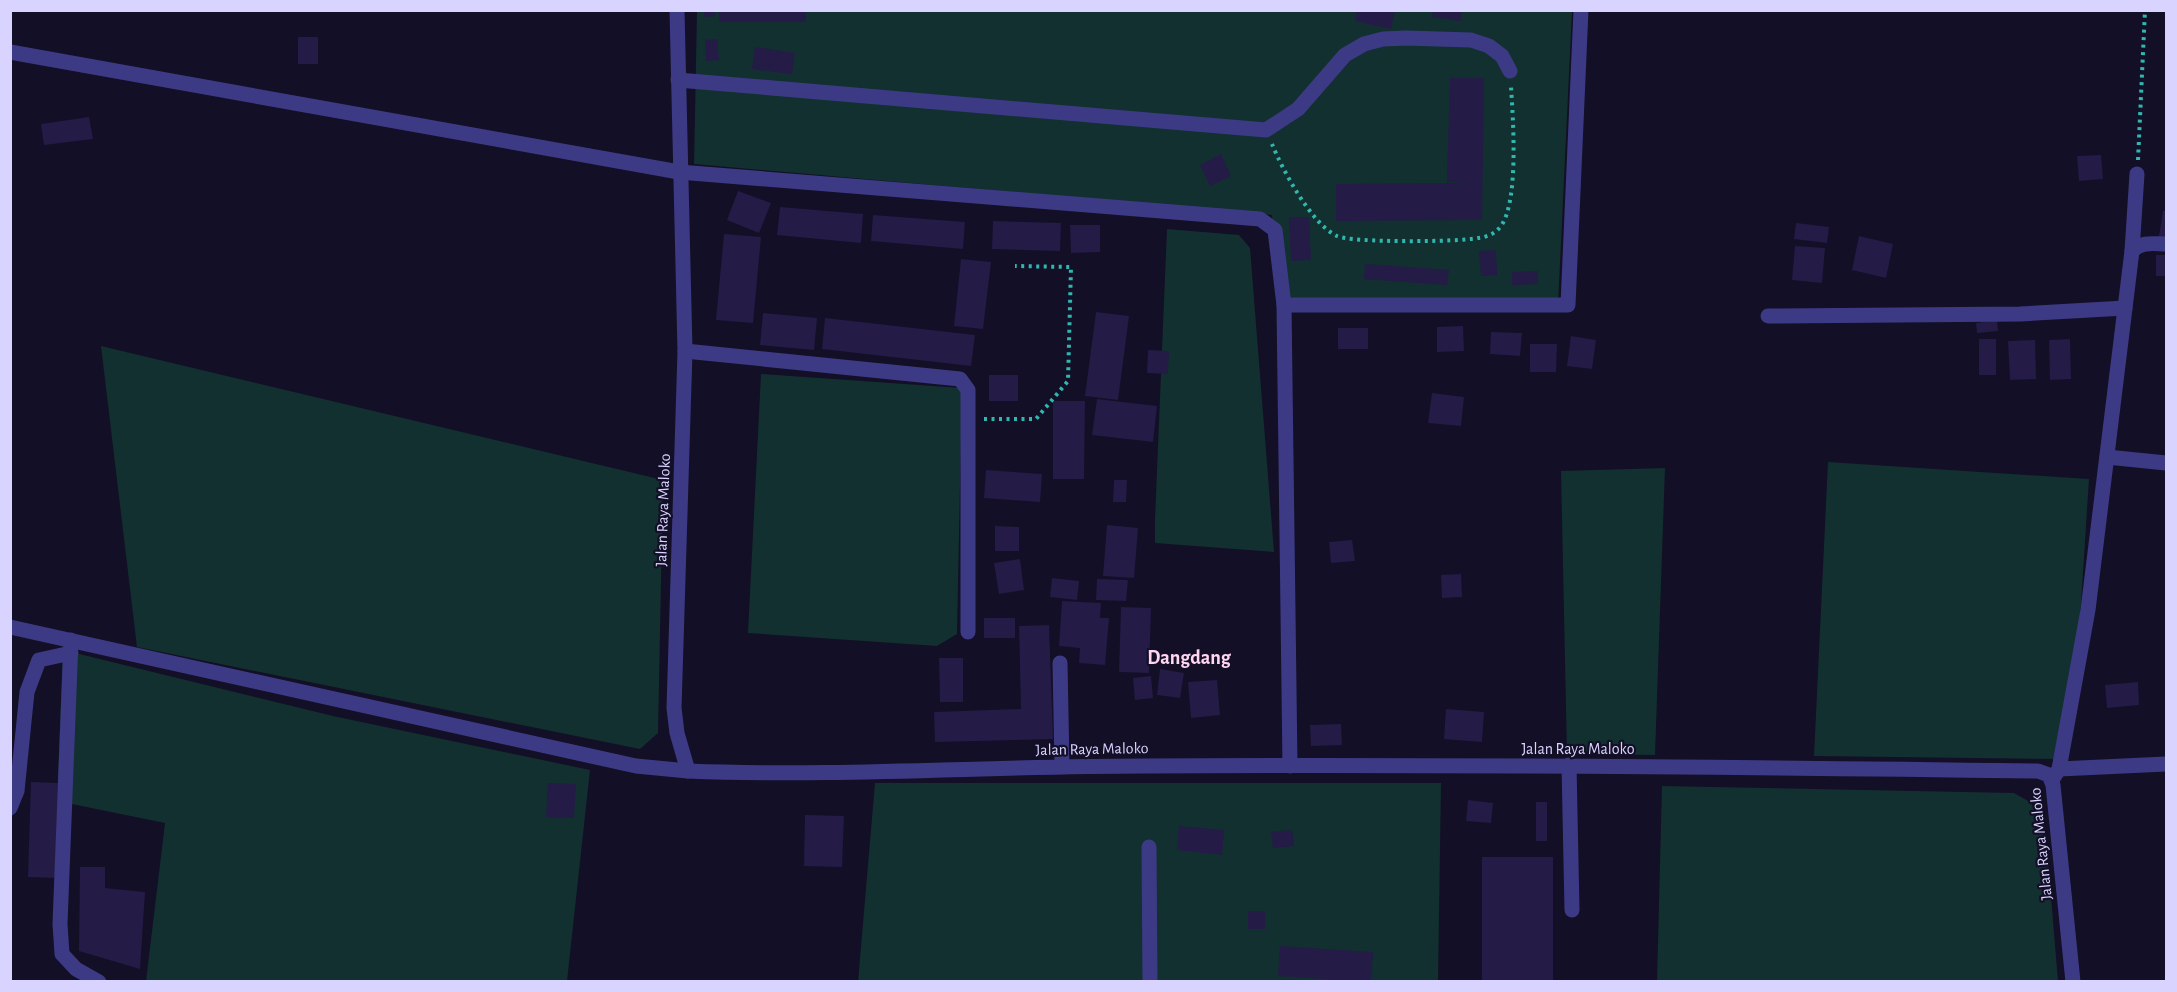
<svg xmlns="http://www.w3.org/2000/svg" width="2177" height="992" font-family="'Alegreya Sans',sans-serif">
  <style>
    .green { fill: #12302f }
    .building { fill: #241b47 }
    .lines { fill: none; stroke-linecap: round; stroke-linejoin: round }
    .path { stroke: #2fb8b0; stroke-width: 4; stroke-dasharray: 3 4.5; stroke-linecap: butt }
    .minor { stroke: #3d3a85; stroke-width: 15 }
    .labels { text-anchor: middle; stroke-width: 4.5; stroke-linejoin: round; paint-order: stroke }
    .street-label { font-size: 16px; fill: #d9d4ff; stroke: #130f26 }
    .quarter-label { font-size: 20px; font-weight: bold; fill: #ffd6f0; stroke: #130f26 }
  </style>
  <rect width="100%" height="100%" fill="#130f26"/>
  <g class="green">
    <polygon points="697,11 1572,11 1558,305 1277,298 1272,215 694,164"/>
    <polygon points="1167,229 1239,235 1250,248 1274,552 1155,543 1155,519"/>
    <polygon points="101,346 663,480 658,733 640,749 137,647"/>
    <polygon points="761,374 962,388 957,634 937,646 748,633"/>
    <polygon points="1828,462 2089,479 2075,697 2056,759 1814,756"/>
    <polygon points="1665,468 1655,755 1567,754 1561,471"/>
    <polygon points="63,650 333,716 590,770 567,981 146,981 165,823 57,801"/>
    <polygon points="875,783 1441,783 1438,981 858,982"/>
    <polygon points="1662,786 2014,793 2030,802 2045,825 2058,981 1657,981"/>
  </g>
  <g class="building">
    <polygon points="704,10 715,10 715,16 704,17"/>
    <rect x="719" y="10" width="87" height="12"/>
    <polygon points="1357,10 1395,10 1391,29 1355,21"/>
    <polygon points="1433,10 1462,10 1461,21 1432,17"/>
    <rect x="298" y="37" width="20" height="27"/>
    <polygon points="717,39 719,60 706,61 705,40"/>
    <polygon points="755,47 795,53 792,74 752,69"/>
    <polygon points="1450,78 1484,78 1482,220 1336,221 1336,184 1465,183 1447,182"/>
    <polygon points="89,117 93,139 44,145 41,124"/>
    <polygon points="1221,154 1231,176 1210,186 1200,165"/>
    <polygon points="2101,155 2103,179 2079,181 2077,156"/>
    <polygon points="738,191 771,203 759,233 727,220"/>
    <polygon points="780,207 863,214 861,243 777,235"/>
    <polygon points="2163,211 2166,211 2166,243 2158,242"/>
    <polygon points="873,215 965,222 963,249 871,241"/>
    <polygon points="1289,217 1309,217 1311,260 1291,261"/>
    <polygon points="993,221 1061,223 1060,251 992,249"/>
    <polygon points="1796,223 1829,227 1827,243 1794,239"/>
    <polygon points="1070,225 1100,225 1100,252 1071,253"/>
    <polygon points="724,234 761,237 753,323 716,320"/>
    <polygon points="1859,236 1893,244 1886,278 1852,270"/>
    <polygon points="1795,246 1825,248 1822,283 1792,280"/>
    <polygon points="1496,250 1497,275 1481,276 1479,251"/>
    <rect x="2156" y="255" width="10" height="21"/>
    <polygon points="961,259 991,262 983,329 954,326"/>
    <polygon points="1365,264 1449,270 1447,285 1364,279"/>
    <polygon points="1538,271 1538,284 1512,285 1512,272"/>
    <polygon points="1096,312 1129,316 1118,400 1085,396"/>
    <polygon points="763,313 817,318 814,350 760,345"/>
    <polygon points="825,318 975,335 971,366 822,349"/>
    <polygon points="1997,320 1998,331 1977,333 1976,323"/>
    <polygon points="1463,326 1464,351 1437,352 1437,327"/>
    <rect x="1338" y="328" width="30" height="21"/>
    <polygon points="1491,332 1522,333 1520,356 1490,354"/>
    <polygon points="1571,336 1596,340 1592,369 1567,366"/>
    <rect x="1979" y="339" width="17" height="36"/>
    <polygon points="2070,339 2071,379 2050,380 2049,340"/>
    <polygon points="2035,340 2036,379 2010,380 2008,341"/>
    <polygon points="1530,344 1557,344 1556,372 1530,372"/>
    <polygon points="1148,350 1169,351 1168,374 1147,373"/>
    <rect x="989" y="375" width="29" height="26"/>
    <polygon points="1432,393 1464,397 1461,426 1428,423"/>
    <polygon points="1097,399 1157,406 1153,442 1092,435"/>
    <polygon points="1053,401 1085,401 1084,479 1053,479"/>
    <polygon points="986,470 1042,474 1040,502 984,498"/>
    <polygon points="1114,480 1127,480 1126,502 1113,502"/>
    <polygon points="1107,525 1138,528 1134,578 1103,576"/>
    <polygon points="995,526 1019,527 1019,551 995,551"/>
    <polygon points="1352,540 1355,561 1331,563 1329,542"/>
    <polygon points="1020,559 1024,590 999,594 994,563"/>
    <polygon points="1461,574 1462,597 1442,598 1441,575"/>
    <polygon points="1052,578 1079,581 1077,600 1050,597"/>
    <polygon points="1097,579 1128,580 1126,601 1096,600"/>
    <polygon points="1062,601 1101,603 1100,618 1109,618 1105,665 1079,663 1080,648 1059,646"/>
    <polygon points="1121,607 1151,608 1149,673 1119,672"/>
    <rect x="984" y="618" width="31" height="20"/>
    <polygon points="1049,625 1053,739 935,742 934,712 1021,709 1019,626"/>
    <polygon points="939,658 963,658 963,702 940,702"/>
    <polygon points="1160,669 1184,673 1180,698 1157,695"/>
    <polygon points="1151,676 1153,698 1135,700 1133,678"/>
    <polygon points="1217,680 1220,715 1191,718 1188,682"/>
    <polygon points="2138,682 2139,705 2107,708 2105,685"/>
    <polygon points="1446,709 1484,712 1482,742 1444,739"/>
    <polygon points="1341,724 1342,745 1311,746 1310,725"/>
    <polygon points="31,782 58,783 55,878 28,877"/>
    <polygon points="548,783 576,784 574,818 546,817"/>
    <polygon points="1468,800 1493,803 1491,823 1466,821"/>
    <rect x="1536" y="802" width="11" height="39"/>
    <polygon points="805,815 844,816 842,867 804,866"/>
    <polygon points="1179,826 1224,830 1222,855 1177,850"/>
    <polygon points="1292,830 1294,846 1273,848 1271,832"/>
    <rect x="1482" y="857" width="71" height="125"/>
    <polygon points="80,867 105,867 105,888 145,892 140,969 79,951"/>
    <rect x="1248" y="911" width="17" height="18"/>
    <polygon points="1280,946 1373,952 1371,982 1278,976"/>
  </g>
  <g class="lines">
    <g class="path">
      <path d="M 1272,144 C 1282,169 1312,225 1337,236 C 1352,243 1459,242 1478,238 C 1487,237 1495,234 1501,226 C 1519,201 1513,118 1511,87"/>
      <polyline points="2138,160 2145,10"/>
      <polyline points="984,419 1036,419 1068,381 1071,267 1015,266"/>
    </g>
    <g class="minor">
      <path d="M 677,10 L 685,351 L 674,708 L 677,733 L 688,771 C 840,777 991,766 1143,766 C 1441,764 1740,767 2038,771 L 2049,775 L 2053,785 L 2073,982"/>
      <polyline points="10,52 679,172 1260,219 1275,230 1284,305 1290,766"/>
      <polyline points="678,80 1266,130 1298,109 1345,55 1364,44 1383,39 1406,38 1471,40 1489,46 1502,56 1510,71"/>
      <path d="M 2132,251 C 2142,241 2154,244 2166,244"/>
      <polyline points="1284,305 1568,305 1581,10"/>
      <polyline points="1768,316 2020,314 2125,308"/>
      <polyline points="685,351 960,379 968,390 968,632"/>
      <polyline points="2107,457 2166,463"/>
      <polyline points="10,627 636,766 688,771"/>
      <polyline points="71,640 60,924 62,954 76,969 99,982"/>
      <polyline points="1060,663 1062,766"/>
      <polyline points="1569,765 1572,910"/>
      <polyline points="2059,769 2166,764"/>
      <polyline points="2052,780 2059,769 2088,610 2132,251 2137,174"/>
      <polyline points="10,808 17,791 27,692 39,660 71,653"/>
      <polyline points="1149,847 1150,982"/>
    </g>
  </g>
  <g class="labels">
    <g class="street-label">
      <text transform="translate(662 510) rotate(-88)" y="6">Jalan Raya Maloko</text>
      <text transform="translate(1092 748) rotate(-1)" y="6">Jalan Raya Maloko</text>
      <text x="1578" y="754">Jalan Raya Maloko</text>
      <text transform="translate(2040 844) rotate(-96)" y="6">Jalan Raya Maloko</text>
    </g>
    <g class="quarter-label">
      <text x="1189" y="664">Dangdang</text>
    </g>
  </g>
  <rect width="2177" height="992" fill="none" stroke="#d9d4ff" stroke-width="24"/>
</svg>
